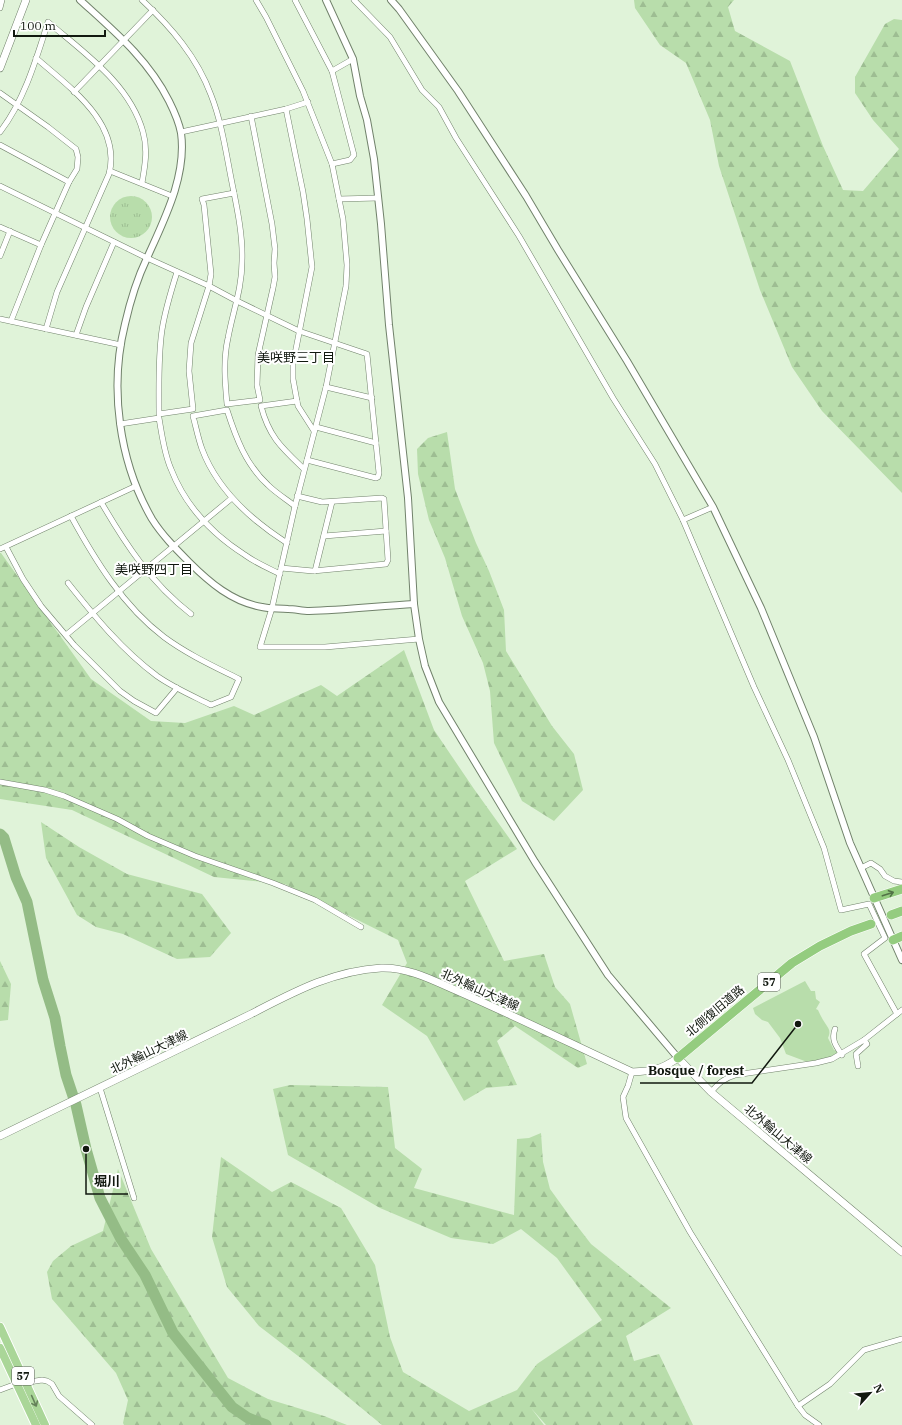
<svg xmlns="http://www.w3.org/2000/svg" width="902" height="1425" font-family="'IBM Plex Serif','Noto Sans JP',serif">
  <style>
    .grass { fill: url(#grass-tufts) }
    .forest { fill: url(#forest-firs) }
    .park { fill: #b8ddab }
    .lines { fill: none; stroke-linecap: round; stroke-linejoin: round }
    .river { stroke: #94bc86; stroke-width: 11 }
    .minor-casing { stroke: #71826b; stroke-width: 6 }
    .tertiary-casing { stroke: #71826b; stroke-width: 8 }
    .secondary-casing { stroke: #71826b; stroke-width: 8 }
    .trunk-casing { stroke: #fff; stroke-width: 10 }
    .motorway-casing { stroke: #fff; stroke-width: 10 }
    .minor { stroke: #fff; stroke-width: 5 }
    .tertiary { stroke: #fff; stroke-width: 6 }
    .secondary { stroke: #fff; stroke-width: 7 }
    .trunk { stroke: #aad698; stroke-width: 8 }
    .motorway { stroke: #94cc7f; stroke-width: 9 }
    .oneway { stroke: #527247 }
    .oneway2 { stroke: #65805a }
    .labels { text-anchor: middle; stroke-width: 4; stroke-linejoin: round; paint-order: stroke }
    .shield { fill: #fff; stroke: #585d57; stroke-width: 1 }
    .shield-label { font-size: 11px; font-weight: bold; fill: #11180f }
    .street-label { font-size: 12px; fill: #11180f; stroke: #fff }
    .neighbourhood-label { font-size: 13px; fill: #11180f; stroke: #fff }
    .leader { fill: none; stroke: #11180f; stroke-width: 1.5 }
    .callout-dot { fill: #11180f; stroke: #fff; stroke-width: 1.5 }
    .callout-label { font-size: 13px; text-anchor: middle; font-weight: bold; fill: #11180f; stroke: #fff; stroke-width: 4; stroke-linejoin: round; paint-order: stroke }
  </style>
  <defs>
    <pattern id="grass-tufts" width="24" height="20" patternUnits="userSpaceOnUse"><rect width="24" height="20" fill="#b8ddab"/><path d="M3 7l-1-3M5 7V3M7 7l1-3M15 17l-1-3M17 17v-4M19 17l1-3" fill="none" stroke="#9dbd92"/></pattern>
    <pattern id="forest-firs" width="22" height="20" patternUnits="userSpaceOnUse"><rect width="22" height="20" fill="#b8ddab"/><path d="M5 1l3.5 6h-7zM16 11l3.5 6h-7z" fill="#9dbd92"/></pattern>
  </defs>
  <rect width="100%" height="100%" fill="#e0f3d9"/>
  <circle class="grass" cx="131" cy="217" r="21"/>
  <g class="forest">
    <polygon points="634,0 734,0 728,7 735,31 790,61 823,146 843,190 863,191 899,149 873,120 855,93 855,77 885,24 894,19 902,20 902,493 822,411 792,367 760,290 719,166 710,120 686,63 660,45 635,8"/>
    <polygon points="447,432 455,489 476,543 489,571 504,610 506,651 552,726 574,754 583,790 554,821 522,801 494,743 490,691 483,663 462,616 445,558 429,520 418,474 417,449 428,438"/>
    <polygon points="0,553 1,553 91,679 151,721 185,723 234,706 254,715 321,685 337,696 404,650 434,730 474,789 517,849 465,881 504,961 544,954 555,987 570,1004 587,1064 578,1068 515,1026 497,1041 517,1085 486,1088 464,1101 427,1036 382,1005 407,963 398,940 285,884 214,877 72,810 0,799"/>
    <polygon points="41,822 79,847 127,874 202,894 231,933 210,957 177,959 123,934 96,927 77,915 46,858"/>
    <polygon points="0,961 11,984 8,1020 0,1021"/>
    <polygon points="290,1085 388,1087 395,1148 422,1169 414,1188 514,1215 517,1139 529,1138 541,1133 543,1162 550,1189 571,1218 591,1244 671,1308 626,1336 634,1361 659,1354 693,1425 546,1425 531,1408 544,1425 382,1425 302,1359 259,1326 227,1287 212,1237 221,1157 272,1192 291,1182 341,1208 375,1265 390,1337 403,1372 469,1411 517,1390 537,1364 602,1320 557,1258 521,1229 493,1244 451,1238 380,1208 288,1155 273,1089"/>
    <polygon points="118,1169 151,1249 228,1378 268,1399 324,1416 347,1425 124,1425 123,1423 128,1400 116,1373 52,1299 47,1272 53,1261 71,1246 103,1231"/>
  </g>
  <path class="park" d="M 805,981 L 811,991 L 815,991 L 816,999 L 820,1002 L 816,1009 L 818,1010 C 820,1014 822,1019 825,1023 C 829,1029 831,1031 828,1038 L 834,1050 L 845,1054 L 840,1058 L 810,1063 L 786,1054 L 780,1038 L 768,1022 L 762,1020 L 755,1014 L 753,1008 Z"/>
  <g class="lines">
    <polyline class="river" points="0,834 4,838 16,877 27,902 43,980 55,1018 60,1046 66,1075 76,1105 86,1149 100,1198 121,1239 145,1275 173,1333 232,1407 248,1418 266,1425"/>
    <defs>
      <g id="minor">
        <path d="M 142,0 C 171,27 197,57 211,95 C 222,123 226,153 232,183 C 237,208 243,235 242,261 C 242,289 233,311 228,338 C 223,360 225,382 227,404 L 260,400 L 257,385 L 258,355 L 273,288 L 275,277 L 274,263 L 275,249 L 272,224 L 251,116"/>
        <polyline points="256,0 266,17 303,91 332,164 343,219 347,265 346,286 326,387 295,506 272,608 260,647 325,647 419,639"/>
        <polyline points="295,0 332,71 354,155 350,160 332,164"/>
        <polyline points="354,0 390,37 422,90 439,107 456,138 519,236 613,398 655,464 683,520 754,687 788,760 824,848 841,910 869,904 885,938 864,954 897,1014"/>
        <polyline points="0,8 2,0"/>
        <path d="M 36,58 C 69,87 122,123 109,174 L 57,292 L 46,329"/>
        <polyline points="332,71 353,59"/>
        <polyline points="74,92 153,10"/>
        <polyline points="0,93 48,127 76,149 78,157 77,169 69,182 41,245 11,321"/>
        <polyline points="286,109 303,192 307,219 312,267 293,364 293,379 297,401 298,406 314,431"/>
        <path d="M 0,132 C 24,101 36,60 48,22 C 84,53 130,84 143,132 C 148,149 145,166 142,183"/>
        <polyline points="181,132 286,109 308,102"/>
        <polyline points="0,145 69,182"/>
        <polyline points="110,171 172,196"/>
        <polyline points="0,186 147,258 209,286 237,301 299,331 367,354 379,473 378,477 376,478 307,460"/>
        <polyline points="339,199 378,198"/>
        <polyline points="0,227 41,245"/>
        <polyline points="0,256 10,231"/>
        <path d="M 177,272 C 171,291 165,310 162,330 C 158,357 159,386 159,414 L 193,409 L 189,371 L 191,343 L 209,286 L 211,274 L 204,205 L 202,199 L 234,193"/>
        <polyline points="0,319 121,345"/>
        <polyline points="76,335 86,307 114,242"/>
        <polyline points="326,387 372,398"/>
        <path d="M 297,401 L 261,406 C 269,437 282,448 304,469"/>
        <path d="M 120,424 L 159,418 C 162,435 164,453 171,469 C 185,505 212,534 245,555 C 256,563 268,568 280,574"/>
        <polyline points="316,427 376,443"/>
        <path d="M 101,502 C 126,545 151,583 191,614"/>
        <polyline points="683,520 713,507"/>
        <polyline points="324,536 386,531"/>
        <path d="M 287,543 C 251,520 217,489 202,449 C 198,438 196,427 193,416 L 227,410 C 236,438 246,465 268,485 C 276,493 286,499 295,506"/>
        <polyline points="6,547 23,579 41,606 74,645 120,691 134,701 156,713 177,688"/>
        <polyline points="0,549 136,486"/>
        <polyline points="281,568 313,571 386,564 388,560 384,499 382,498 322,502 297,496"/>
        <polyline points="315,571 332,502"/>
        <path d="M 68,583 C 95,617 122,650 157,676 C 174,688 193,696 211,705 L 231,697 L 239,679 C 213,666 187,654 164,637 C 123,606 95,560 71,516"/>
        <polyline points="66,635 232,498"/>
        <polyline points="0,782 45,790 64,796 117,819 148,836 195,856 273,883 315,900 361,927"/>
        <polyline points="861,868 871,863 880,869 885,876 894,881 902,882"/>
        <path d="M 835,1029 C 831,1040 836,1046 842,1055"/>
        <polyline points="858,1066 856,1054 867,1044 864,1040"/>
        <polyline points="632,1072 628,1086 623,1097 626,1118 690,1232 798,1406 805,1415 819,1425"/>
        <polyline points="100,1088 134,1198"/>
        <path d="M 711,1092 C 718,1084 724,1078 735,1075 L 816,1063 L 832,1059 L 864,1040 L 902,1010"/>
        <polyline points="0,1390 16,1384 42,1380 47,1381 52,1384 59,1396 92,1425"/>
        <polyline points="798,1406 830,1384 864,1350 902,1339"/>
      </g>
      <g id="tertiary">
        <path d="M 80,0 C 114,31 148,59 169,101 C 174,111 179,122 181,133 C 187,176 164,220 147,258 C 137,279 130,302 125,324 C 109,388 119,462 152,519 C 162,535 175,548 189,562 C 209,582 232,602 262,607 C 270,609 279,608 288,609 C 295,609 302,611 309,611 C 344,610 379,606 414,604"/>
        <polyline points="326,0 353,59 360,96 367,120 374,159 381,224 389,325 408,498 414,604 419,639 425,666 439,702 535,862 608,975 678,1058"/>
        <polyline points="391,0 399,9 458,91 526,196 558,250 627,361 713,507 761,608 814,737 850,843 902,960"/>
      </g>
      <g id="secondary">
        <polyline points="0,68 26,0"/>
        <path d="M 0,1136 L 251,1014 C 294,992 332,971 381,968 C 410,967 436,982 462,993 C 519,1018 576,1046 632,1072 C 653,1071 660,1070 678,1058 L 711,1092 L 902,1252"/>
      </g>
      <g id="trunk">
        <polyline points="0,1327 45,1425"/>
        <polyline points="0,1348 36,1425"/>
      </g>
      <g id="motorway">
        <polyline points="874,898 902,889"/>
        <polyline points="891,915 902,911"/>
        <polyline points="893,940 902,936"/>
        <polyline points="678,1058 792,963 820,946 851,931 871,924"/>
      </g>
    </defs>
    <use href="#minor" class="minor-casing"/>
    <use href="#tertiary" class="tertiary-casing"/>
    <use href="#secondary" class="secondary-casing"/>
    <use href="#trunk" class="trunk-casing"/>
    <use href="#motorway" class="motorway-casing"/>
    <use href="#minor" class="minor"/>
    <use href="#tertiary" class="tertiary"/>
    <use href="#secondary" class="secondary"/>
    <use href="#trunk" class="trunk"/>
    <use href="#motorway" class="motorway"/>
  </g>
  <defs><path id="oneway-shaft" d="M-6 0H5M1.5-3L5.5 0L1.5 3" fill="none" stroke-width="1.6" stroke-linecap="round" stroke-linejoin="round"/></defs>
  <use class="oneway" href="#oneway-shaft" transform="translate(888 894) rotate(-18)"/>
  <use class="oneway2" href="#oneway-shaft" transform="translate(34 1401) rotate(66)"/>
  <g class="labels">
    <g class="shield">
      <rect x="758" y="973" width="22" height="18" rx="3"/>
      <rect x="12" y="1367" width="22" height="18" rx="3"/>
    </g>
    <g class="shield-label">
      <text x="769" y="986">57</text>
      <text x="23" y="1380">57</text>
    </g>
    <g class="street-label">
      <text transform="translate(480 990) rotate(24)" y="4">北外輪山大津線</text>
      <text transform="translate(715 1011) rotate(-40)" y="4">北側復旧道路</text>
      <text transform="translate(149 1052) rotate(-26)" y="4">北外輪山大津線</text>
      <text transform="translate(778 1134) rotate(40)" y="4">北外輪山大津線</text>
    </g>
    <g class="neighbourhood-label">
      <text x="296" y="362">美咲野三丁目</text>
      <text x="154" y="574">美咲野四丁目</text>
    </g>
  </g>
  <path class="leader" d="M798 1024L752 1083H640M86 1149L86 1194H128"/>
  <g class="callout-dot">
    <circle cx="798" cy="1024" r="4"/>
    <circle cx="86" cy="1149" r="4"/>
  </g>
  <g class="callout-label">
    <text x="696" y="1075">Bosque / forest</text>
    <text x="107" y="1186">堀川</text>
  </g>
  <g transform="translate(870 1393) rotate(63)" stroke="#ffffff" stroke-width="3" paint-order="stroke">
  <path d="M0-3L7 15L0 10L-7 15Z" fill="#11180f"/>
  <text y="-6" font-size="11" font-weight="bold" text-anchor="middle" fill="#11180f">N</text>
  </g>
  <path d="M14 30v6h91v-6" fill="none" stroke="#11180f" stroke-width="2"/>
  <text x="20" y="30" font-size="12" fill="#11180f" stroke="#ffffff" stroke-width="3" paint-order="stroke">100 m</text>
</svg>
